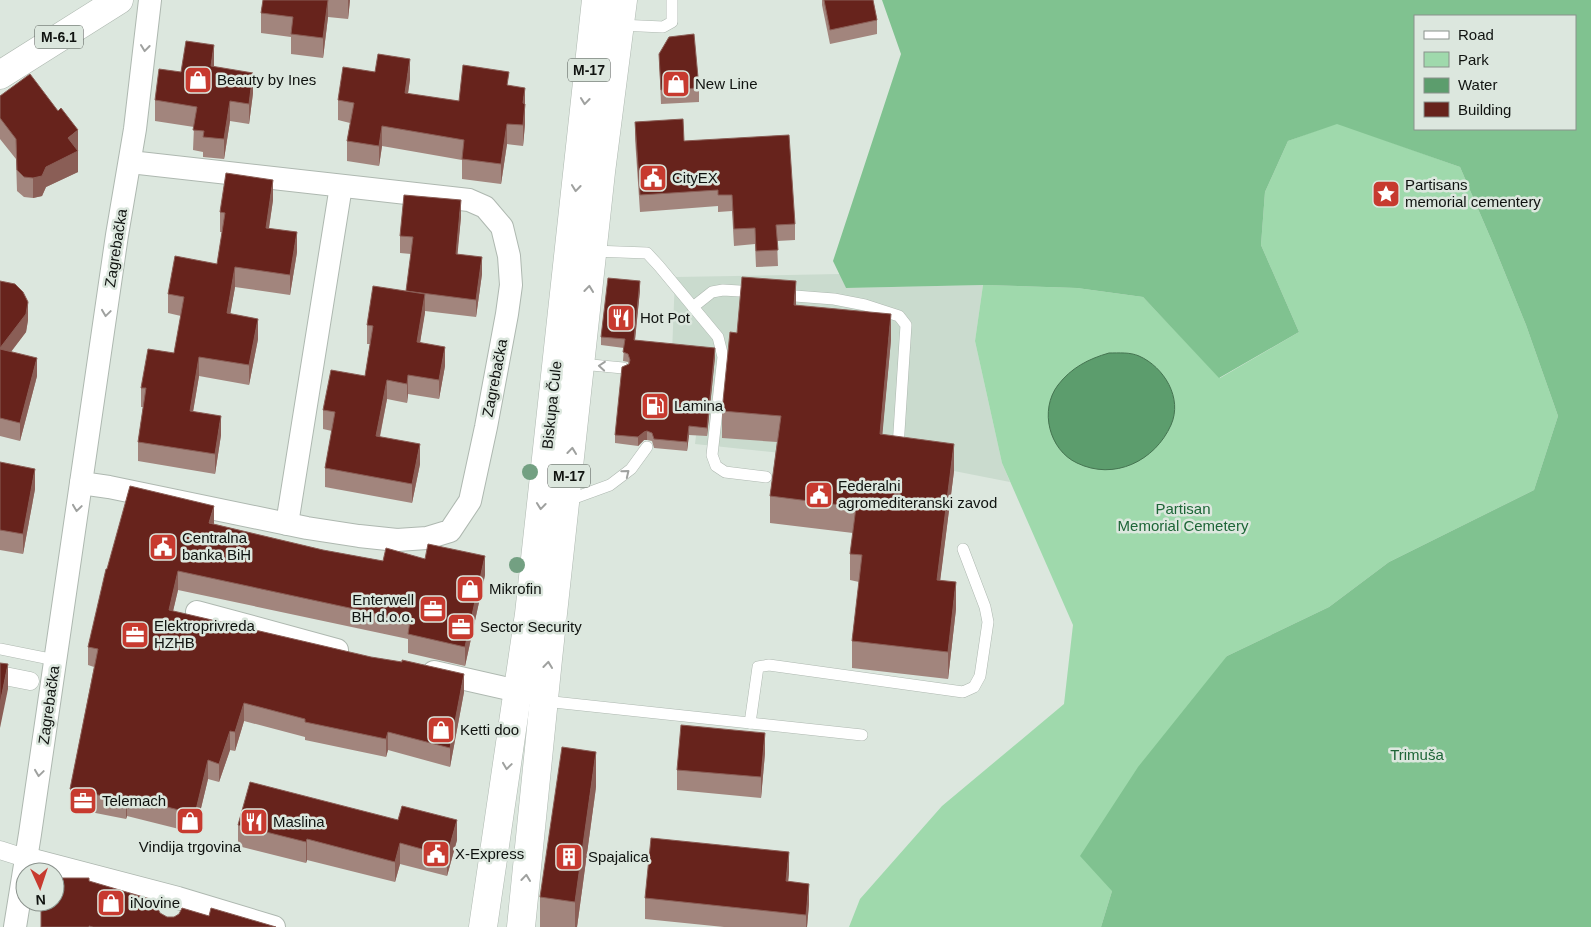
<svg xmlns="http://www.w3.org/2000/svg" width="1591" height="927" font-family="Arial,sans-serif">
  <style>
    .built { fill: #cadbce }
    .green { fill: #9fd9ac }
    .forest { fill: #80c290; fill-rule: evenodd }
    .water { fill: #5c9d6d; stroke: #457451 }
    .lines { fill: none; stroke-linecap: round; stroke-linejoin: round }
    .service-casing { stroke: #aeb8b0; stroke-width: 12 }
    .pedestrian-casing { stroke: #aeb8b0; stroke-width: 19 }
    .minor-casing { stroke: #aeb8b0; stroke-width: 24 }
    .primary-casing { stroke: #aeb8b0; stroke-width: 29 }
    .service { stroke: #fff; stroke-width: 11 }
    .pedestrian { stroke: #fff; stroke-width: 18 }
    .minor { stroke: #fff; stroke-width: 22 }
    .primary { stroke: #fff; stroke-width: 28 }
    .tree { fill: #73a082 }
    .wall { fill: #a2857d }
    .shaded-wall { fill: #8a5e56 }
    .building { fill: #67231c; stroke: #8a5e56 }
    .oneway { stroke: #9fa19f }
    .labels { text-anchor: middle; stroke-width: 5; stroke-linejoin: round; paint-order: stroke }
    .shield { fill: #dce7de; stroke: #4d534e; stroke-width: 1 }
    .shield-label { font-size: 14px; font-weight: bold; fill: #101310 }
    .poi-label { font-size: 15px; fill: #101310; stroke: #dce7de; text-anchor: start }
    .street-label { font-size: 15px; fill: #101310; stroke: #dce7de }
    .park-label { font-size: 15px; fill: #1d6537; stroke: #dce7de }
  </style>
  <rect width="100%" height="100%" fill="#dce7de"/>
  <polygon class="built" points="840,274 846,288 983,285 975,341 1002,463 1010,482 954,471 695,444 705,357 672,353 675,277"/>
  <polygon class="green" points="1337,123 1460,167 1494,246 1526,325 1558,416 1534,490 1389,562 1329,607 1227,656 1112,891 1101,927 849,927 860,899 942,806 1064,704 1073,625 1002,463 975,341 983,285 1077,288 1143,297 1220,378 1299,332 1261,245 1265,192 1288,141"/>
  <path class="forest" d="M 882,0 L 1591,0 L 1591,927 L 1101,927 L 1112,891 L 1080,856 L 1138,767 L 1227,656 L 1329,607 L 1389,562 L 1534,490 L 1558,416 L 1526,325 L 1494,246 L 1460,167 L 1337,124 L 1288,141 L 1265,192 L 1261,245 L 1299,332 L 1219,378 L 1143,297 L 1077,288 L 983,285 L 846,288 L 833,261 L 901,54 ZM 1415,16 L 1575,16 L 1575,129 L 1415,129 Z"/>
  <path class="water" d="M 1109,353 C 1119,353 1130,352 1139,356 C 1164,367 1183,398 1171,425 C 1155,461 1114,481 1077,463 C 1049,450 1039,410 1058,385 C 1071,368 1088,359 1109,353 Z"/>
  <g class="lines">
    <defs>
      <g id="service">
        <polyline points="619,25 663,27 672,22 672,0"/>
        <polyline points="593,251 647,253 659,266 718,337 723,357 712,455 716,466 725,472 766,477"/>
        <polyline points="782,295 834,299 865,305 899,316 906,325 898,447"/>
        <polyline points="693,307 712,292 723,290 756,292"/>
        <polyline points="581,364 623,368"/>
        <polyline points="566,501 610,485 631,469 647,447"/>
        <polyline points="0,649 55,660"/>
        <polyline points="544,701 862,735"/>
        <polyline points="750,723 758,667 769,665 963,692 974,687 980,676 988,622 985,607 963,549"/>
      </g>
      <g id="pedestrian">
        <polyline points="0,675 30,681"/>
        <polyline points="0,850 25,858"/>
      </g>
      <g id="minor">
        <polyline points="81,483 109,487 307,528 359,536 397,540 427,538 450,531 470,501 486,427 507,314 511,285 509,256 502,227 485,207 469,200 130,162"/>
        <polyline points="287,524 341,186"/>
        <polyline points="197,612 337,650"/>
        <polyline points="434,672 518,691"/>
        <polyline points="25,858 178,898 274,927"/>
        <polyline points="15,927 30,834 117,235 135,129 150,0"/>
      </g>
      <g id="primary">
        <polyline points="0,75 119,0"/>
        <polyline points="483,927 529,614 596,0"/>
        <polyline points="521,927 548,659 601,172 623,0"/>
      </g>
    </defs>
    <use href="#service" class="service-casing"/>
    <use href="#pedestrian" class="pedestrian-casing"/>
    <use href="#minor" class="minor-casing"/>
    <use href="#primary" class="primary-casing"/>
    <use href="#service" class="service"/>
    <use href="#pedestrian" class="pedestrian"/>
    <use href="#minor" class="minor"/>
    <use href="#primary" class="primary"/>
  </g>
  <g class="tree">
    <circle cx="530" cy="472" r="8"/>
    <circle cx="517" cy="565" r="8"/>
  </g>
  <g class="wall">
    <polygon points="263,0 350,0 348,19 328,17 323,58 291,54 291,37 261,33 261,13"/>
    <polygon points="822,0 873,0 877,20 877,34 830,44 822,5"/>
    <polygon points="659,54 699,88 699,102 661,104"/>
    <polygon points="214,67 253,93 249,124 230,121 224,159 203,157 203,152 193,150 194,127 155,121 155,100 181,72"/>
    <polygon points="410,79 408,94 459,101 509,86 525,104 525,124 523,146 507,144 501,184 462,179 462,160 382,146 379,166 347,161 347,141 350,123 338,120 338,100"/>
    <polygon points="0,96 78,151 78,172 46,187 42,196 33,198 24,197 17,191 16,159 0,139"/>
    <polygon points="635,122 684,141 795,224 795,240 777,241 778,266 756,267 755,244 734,246 732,211 718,212 718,206 640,212 635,139"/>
    <polygon points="273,200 269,228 297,252 290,295 235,287 230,314 258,339 249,385 199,376 193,411 221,435 215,474 138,461 138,442 143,407 141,407 141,388 174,353 181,316 168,313 168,294 217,264 222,232 220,232 220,212"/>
    <polygon points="461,217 457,254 482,274 476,317 425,311 420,342 445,366 439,399 408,394 407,403 387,399 380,437 420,464 412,503 325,487 325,468 332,431 323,429 323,410 365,376 370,344 367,344 367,325 406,291 411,254 400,253 400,236"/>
    <polygon points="0,281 28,320 26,332 11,352 37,376 20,441 0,436"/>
    <polygon points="640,290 635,340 715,357 707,436 689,435 687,451 654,448 652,441 647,440 644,440 638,446 615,443 615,435 629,364 628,362 623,361 624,348 601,345 601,337"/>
    <polygon points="796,305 891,340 882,434 954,471 940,580 956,609 948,679 852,668 852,641 859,582 850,580 850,554 853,533 770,523 770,496 777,442 722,438 722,411 737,333"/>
    <polygon points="0,462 35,489 23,554 0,550"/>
    <polygon points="214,524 323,550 383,561 425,559 485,575 465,666 408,653 408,639 178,590 173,611 464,692 450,767 388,750 386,757 305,740 305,737 244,721 235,751 230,750 219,782 208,779 195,833 127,816 126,819 70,808 70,789 94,667 88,665 88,647 107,569"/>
    <polygon points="765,753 761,798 677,790 677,770"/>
    <polygon points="596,787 577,927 540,927 540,897"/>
    <polygon points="238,825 457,840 447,876 400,864 395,882 307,860 306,863 238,846"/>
    <polygon points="789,873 788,881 809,904 807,927 724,927 645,919 645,898"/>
  </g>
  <g class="shaded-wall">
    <polygon points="328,0 328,17 323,58 323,38"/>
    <polygon points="348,0 350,0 348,19"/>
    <polygon points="214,45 214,66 211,87 211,66"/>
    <polygon points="410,59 410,79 405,113 405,93"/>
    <polygon points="253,73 253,93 249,124 249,104"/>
    <polygon points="525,88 525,124 523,146 523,103"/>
    <polygon points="230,101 230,121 224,159 224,139"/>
    <polygon points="507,124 507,144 501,184 501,164"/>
    <polygon points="382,126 382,146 379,166 379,146"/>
    <polygon points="78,130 78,172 46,187 42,196 33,198 33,178 46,167 68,138"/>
    <polygon points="273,180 273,200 266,247 266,228"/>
    <polygon points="461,200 461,217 456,271 456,254"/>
    <polygon points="297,232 297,252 290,295 290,275"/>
    <polygon points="482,257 482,274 476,317 476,300"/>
    <polygon points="235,267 235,287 227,333 227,313"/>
    <polygon points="640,281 640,290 634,349 634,340"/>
    <polygon points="796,281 796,308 794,305"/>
    <polygon points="425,294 425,313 417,361 417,342"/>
    <polygon points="28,302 28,320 26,332 0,366 0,348"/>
    <polygon points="891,314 891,340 880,461 880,434"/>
    <polygon points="258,319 258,339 249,385 249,365"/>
    <polygon points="445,347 445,366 439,399 439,380"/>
    <polygon points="715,348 715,357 707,436 707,428"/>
    <polygon points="199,357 199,376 190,430 190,411"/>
    <polygon points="37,358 37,376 20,441 20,423"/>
    <polygon points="408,375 408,394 407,403 407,384"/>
    <polygon points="387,380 387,399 376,455 376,436"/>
    <polygon points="221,416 221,435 215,474 215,454"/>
    <polygon points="689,426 689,435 687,451 687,442"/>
    <polygon points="647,431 647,440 644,440 638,446 638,437 644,432"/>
    <polygon points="420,444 420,464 412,503 412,484"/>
    <polygon points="954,444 954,471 937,606 937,580"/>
    <polygon points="35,469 35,489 23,554 23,534"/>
    <polygon points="214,506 214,524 209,523"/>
    <polygon points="485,556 485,575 465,666 465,647"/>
    <polygon points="178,571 178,590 169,628 169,610"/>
    <polygon points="956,582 956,609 948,679 948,652"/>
    <polygon points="8,664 8,689 0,728 0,704"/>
    <polygon points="464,674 464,692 450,767 450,748"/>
    <polygon points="244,703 244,721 235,751 235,732"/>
    <polygon points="230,731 230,750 219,782 219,764"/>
    <polygon points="388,732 388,750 386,757 386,739"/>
    <polygon points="765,733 765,753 761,798 761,777"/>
    <polygon points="596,752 596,787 577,927 575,927 575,902"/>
    <polygon points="208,760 208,779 195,833 195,814"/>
    <polygon points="127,797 127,816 126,819 126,801"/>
    <polygon points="457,820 457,840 447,876 447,856"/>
    <polygon points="307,839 307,860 306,863 306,842"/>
    <polygon points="400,843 400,864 395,882 395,862"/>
    <polygon points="789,852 789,873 786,902 786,881"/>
    <polygon points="809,884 809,904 807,927 806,927 806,915"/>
  </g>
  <g class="building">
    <polygon points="263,0 328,0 323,38 291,34 293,17 261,13"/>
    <polygon points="824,0 873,0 877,20 830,30"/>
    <polygon points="694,34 699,88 661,90 659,54 669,37"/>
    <polygon points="186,41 214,45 211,66 253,73 249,104 230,101 224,139 203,137 204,131 193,130 197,107 155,100 159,69 181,72"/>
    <polygon points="378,54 410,59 405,93 459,101 463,65 509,72 507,85 525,88 523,103 525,104 523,125 507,124 501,164 462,159 464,140 382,126 379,146 347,141 354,103 338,100 343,67 375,72"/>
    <polygon points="30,74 58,111 61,108 78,130 68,138 78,151 46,167 42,176 33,178 24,177 17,170 16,139 0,118 0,96"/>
    <polygon points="683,119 684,141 789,135 795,224 776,225 778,250 756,251 755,228 734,229 732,195 718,195 718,190 640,195 635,122"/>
    <polygon points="226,173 273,180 266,228 297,232 290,275 235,267 227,313 258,319 249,365 199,357 190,411 221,416 215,454 138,442 146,388 141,388 148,349 174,353 184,297 168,294 175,256 217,264 225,213 220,212"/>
    <polygon points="404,195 461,200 456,254 482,257 476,300 406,291 413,237 400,236"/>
    <polygon points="742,277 796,281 794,305 891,314 880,434 954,444 937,580 956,582 948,652 852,641 862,555 850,554 856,507 770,496 781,416 722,411 730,332 737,333"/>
    <polygon points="608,278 640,281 634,340 715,348 707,428 689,426 687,442 654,439 652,433 647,431 644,432 638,437 615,435 622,367 629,364 630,360 628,354 623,352 625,339 601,337"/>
    <polygon points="0,281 15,284 23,292 28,302 26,314 0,348"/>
    <polygon points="373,286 425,294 417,342 445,347 439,380 408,375 407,384 387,380 376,436 420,444 412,484 325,468 335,412 323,410 331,370 365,376 373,326 367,325"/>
    <polygon points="0,349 37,358 20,423 0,418"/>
    <polygon points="0,462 35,469 23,534 0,530"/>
    <polygon points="130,486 214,506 209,523 323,550 383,561 386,548 425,559 428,544 485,556 465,647 408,634 410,621 178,571 169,610 371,657 402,662 402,660 464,674 450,748 388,732 386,739 305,722 305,719 244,703 235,732 230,731 219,764 208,760 195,814 127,797 126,801 70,789 98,649 88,647 106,569 107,569"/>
    <polygon points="0,663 8,664 0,704"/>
    <polygon points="681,725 765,733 761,777 677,770"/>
    <polygon points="562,747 596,752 575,902 540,897"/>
    <polygon points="250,782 398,820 402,806 457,820 447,856 400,843 395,862 307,839 306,842 238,825"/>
    <polygon points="651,838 789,852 786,881 809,884 806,915 645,898"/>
    <polygon points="55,878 89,878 89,881 157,901 157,907 160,913 167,917 174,917 179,914 182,908 209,916 211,908 276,927 93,927 89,926 89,927 41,927 41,902 55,902"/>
  </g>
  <defs><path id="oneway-chevron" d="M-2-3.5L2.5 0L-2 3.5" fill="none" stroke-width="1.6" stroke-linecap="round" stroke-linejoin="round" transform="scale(1.25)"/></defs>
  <g class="oneway">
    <use href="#oneway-chevron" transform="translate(145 48) rotate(97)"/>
    <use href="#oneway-chevron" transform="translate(585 101) rotate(96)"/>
    <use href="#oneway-chevron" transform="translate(576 188) rotate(96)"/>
    <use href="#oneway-chevron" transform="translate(589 289) rotate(-84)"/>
    <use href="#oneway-chevron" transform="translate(106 313) rotate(98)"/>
    <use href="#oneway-chevron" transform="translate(602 366) rotate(-175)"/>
    <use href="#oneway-chevron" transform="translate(572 451) rotate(-84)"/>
    <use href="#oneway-chevron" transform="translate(626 473) rotate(-39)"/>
    <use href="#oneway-chevron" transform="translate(541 506) rotate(96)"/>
    <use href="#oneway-chevron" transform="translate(77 508) rotate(98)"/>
    <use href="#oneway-chevron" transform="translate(548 665) rotate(-84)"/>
    <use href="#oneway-chevron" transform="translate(507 766) rotate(98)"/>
    <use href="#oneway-chevron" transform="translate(39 773) rotate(98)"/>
    <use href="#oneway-chevron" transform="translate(526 878) rotate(-84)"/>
  </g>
  <defs>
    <symbol id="shop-square" viewBox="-11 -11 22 22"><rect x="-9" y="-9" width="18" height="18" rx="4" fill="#c73a2f" stroke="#dce7de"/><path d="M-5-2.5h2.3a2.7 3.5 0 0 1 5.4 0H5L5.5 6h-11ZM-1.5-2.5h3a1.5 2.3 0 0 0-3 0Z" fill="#fff"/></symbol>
    <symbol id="civic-square" viewBox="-11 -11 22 22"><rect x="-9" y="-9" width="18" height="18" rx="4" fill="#c73a2f" stroke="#dce7de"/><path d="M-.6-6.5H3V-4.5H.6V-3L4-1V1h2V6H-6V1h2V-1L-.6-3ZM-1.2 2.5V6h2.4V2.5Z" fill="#fff"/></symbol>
    <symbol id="sight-square" viewBox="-11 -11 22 22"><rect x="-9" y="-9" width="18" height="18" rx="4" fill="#c73a2f" stroke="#dce7de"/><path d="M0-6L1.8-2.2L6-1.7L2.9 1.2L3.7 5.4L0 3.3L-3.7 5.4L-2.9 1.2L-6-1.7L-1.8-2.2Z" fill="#fff"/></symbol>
    <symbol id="restaurant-square" viewBox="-11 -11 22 22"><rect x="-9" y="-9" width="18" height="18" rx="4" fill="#c73a2f" stroke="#dce7de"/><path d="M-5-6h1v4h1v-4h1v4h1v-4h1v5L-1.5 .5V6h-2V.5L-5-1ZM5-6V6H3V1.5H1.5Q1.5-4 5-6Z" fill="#fff"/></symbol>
    <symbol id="fuel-square" viewBox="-11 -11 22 22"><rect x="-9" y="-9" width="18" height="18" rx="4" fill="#c73a2f" stroke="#dce7de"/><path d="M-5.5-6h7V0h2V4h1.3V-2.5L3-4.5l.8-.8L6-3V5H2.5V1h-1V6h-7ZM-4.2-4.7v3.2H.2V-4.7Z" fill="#fff"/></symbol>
    <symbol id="office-square" viewBox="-11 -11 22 22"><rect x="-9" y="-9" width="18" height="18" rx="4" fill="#c73a2f" stroke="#dce7de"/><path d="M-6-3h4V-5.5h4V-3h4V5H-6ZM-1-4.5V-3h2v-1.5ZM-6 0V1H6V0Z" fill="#fff"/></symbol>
    <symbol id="building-square" viewBox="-11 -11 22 22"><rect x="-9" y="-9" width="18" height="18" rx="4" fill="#c73a2f" stroke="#dce7de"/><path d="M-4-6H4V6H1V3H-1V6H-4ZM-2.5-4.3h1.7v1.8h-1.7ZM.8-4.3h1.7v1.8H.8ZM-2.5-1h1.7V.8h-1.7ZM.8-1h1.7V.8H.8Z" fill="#fff"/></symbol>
  </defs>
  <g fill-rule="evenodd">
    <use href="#shop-square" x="182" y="64" width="32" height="32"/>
    <use href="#shop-square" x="660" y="68" width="32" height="32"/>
    <use href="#civic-square" x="637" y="162" width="32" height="32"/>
    <use href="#sight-square" x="1370" y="178" width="32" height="32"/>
    <use href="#restaurant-square" x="605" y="302" width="32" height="32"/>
    <use href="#fuel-square" x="639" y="390" width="32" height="32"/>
    <use href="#civic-square" x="803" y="479" width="32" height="32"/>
    <use href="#civic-square" x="147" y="531" width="32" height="32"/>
    <use href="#shop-square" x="454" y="573" width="32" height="32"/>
    <use href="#office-square" x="417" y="593" width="32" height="32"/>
    <use href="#office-square" x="445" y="611" width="32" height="32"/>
    <use href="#office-square" x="119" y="619" width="32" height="32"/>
    <use href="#shop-square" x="425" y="714" width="32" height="32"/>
    <use href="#office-square" x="67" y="785" width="32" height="32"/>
    <use href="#shop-square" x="174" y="805" width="32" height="32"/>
    <use href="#restaurant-square" x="238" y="806" width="32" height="32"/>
    <use href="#civic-square" x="420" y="838" width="32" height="32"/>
    <use href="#building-square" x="553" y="841" width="32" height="32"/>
    <use href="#shop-square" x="95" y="887" width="32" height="32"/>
  </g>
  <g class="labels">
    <g class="shield">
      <rect x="35" y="25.5" width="48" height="23" rx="4"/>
      <rect x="568" y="58.5" width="42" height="23" rx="4"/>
      <rect x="548" y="464.5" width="42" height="23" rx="4"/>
    </g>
    <g class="shield-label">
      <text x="59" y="42">M-6.1</text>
      <text x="589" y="75">M-17</text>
      <text x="569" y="481">M-17</text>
    </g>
    <g class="poi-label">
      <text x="217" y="85">Beauty by Ines</text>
      <text x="695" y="89">New Line</text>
      <text x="672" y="183">CityEX</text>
      <text x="1405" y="190">Partisans<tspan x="1405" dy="17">memorial cementery</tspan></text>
      <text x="640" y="323">Hot Pot</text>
      <text x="674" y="411">Lamina</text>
      <text x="838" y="491">Federalni<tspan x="838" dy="17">agromediteranski zavod</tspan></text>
      <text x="182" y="543">Centralna<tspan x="182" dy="17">banka BiH</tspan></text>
      <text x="489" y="594">Mikrofin</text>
      <text x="414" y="605" text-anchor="end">Enterwell<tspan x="414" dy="17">BH d.o.o.</tspan></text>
      <text x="154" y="631">Elektroprivreda<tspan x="154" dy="17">HZHB</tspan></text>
      <text x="480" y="632">Sector Security</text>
      <text x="460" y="735">Ketti doo</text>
      <text x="102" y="806">Telemach</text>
      <text x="273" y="827">Maslina</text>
      <text x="190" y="852" text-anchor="middle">Vindija trgovina</text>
      <text x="455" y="859">X-Express</text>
      <text x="588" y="862">Spajalica</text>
      <text x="130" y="908">iNovine</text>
    </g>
    <g class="street-label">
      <text transform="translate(116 248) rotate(-81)" y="5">Zagrebačka</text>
      <text transform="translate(495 378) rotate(-79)" y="5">Zagrebačka</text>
      <text transform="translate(552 405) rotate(-84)" y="5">Biskupa Čule</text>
      <text transform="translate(49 705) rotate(-82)" y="5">Zagrebačka</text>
    </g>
    <g class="park-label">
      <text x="1183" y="514">Partisan<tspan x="1183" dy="17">Memorial Cemetery</tspan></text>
      <text x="1417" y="760">Trimuša</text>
    </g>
  </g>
  <rect x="1414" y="15" width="162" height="115" fill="#dce7de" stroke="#8a928c"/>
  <rect x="1424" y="31" width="25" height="8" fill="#ffffff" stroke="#8a928c"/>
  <text x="1458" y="40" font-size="15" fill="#101310">Road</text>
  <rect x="1424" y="52" width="25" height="15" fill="#9fd9ac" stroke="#8a928c"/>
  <text x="1458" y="65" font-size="15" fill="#101310">Park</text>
  <rect x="1424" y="78" width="25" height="15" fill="#5c9d6d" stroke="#8a928c"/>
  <text x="1458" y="90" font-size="15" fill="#101310">Water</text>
  <rect x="1424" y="102" width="25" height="15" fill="#67231c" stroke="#8a928c"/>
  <text x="1458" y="115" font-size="15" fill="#101310">Building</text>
  <g transform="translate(40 887) rotate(177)"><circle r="24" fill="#dce7de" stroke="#8a928c"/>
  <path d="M0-4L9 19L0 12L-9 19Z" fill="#c73a2f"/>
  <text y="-8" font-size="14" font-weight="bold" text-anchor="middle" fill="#101310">N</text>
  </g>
</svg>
